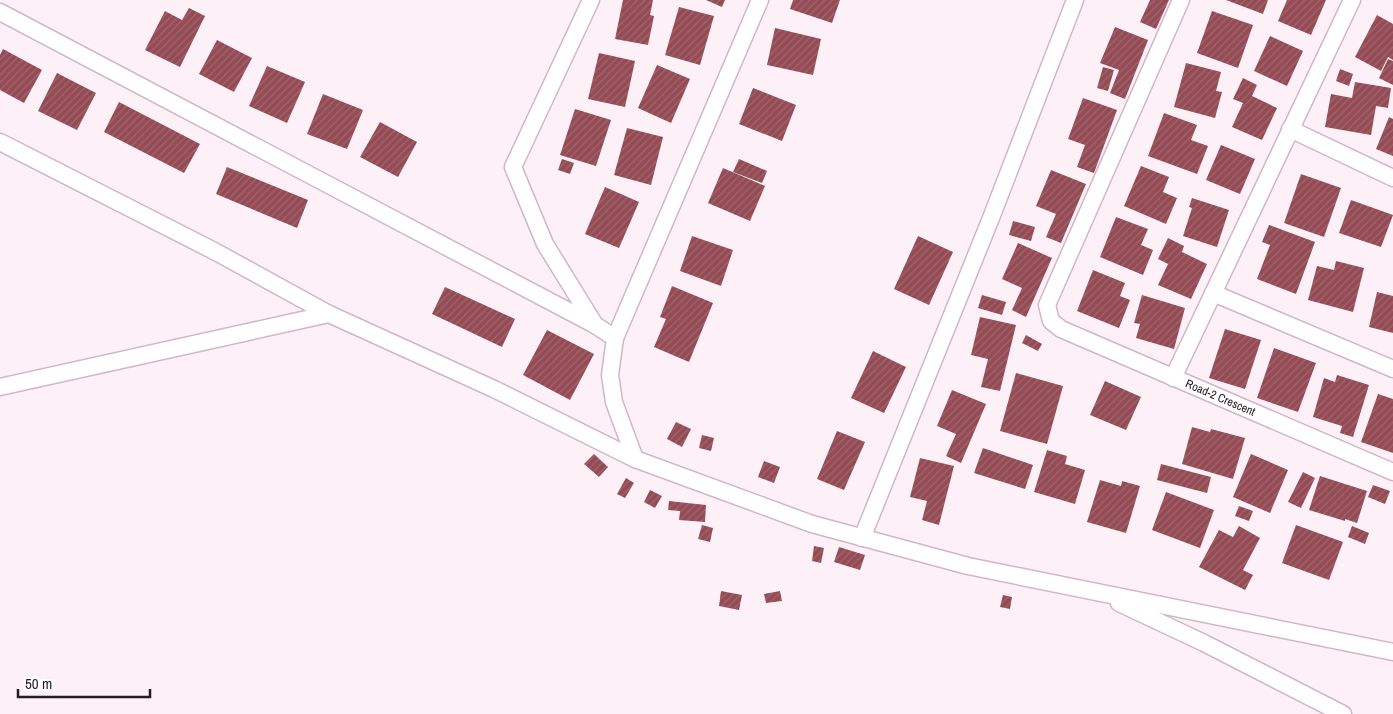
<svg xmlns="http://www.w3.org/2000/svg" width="1393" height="714" font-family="'Archivo Narrow',sans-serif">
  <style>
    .building { fill: url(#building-hatch) }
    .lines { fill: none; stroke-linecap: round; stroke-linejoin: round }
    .street-casing { stroke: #d3b6c5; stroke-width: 19 }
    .street { stroke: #fff; stroke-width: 16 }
    .labels { text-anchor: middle; stroke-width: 5; stroke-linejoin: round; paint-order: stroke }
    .street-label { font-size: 12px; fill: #251b20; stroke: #fff }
  </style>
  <defs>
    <pattern id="building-hatch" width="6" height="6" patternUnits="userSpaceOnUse" patternTransform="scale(1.25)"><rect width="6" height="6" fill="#954b55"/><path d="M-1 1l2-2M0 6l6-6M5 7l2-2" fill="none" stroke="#9f676f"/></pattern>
  </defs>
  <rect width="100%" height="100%" fill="#fdf1f7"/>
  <g class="building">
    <polygon points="623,0 653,0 650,15 654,16 648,45 615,39"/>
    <polygon points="706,0 725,0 722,7"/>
    <polygon points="793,0 840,0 832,23 790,9"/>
    <polygon points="1150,0 1169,0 1156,29 1140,22"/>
    <polygon points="1226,0 1268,0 1263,14"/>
    <polygon points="1287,0 1326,0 1311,35 1278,21"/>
    <polygon points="679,7 714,16 700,65 665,55"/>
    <polygon points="189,8 205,16 180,67 145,50 165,11 182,20"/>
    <polygon points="1212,11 1253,25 1238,68 1197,53"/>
    <polygon points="1377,15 1393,24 1393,60 1388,57 1381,71 1355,57"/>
    <polygon points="1115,27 1148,40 1125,99 1110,93 1119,70 1100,63"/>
    <polygon points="775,28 821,39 813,75 767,65"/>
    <polygon points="1270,36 1303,51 1287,86 1254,71"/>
    <polygon points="217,40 252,58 234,92 199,74"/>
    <polygon points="3,49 42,70 24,103 0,90 0,55"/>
    <polygon points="599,53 635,61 625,107 588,99"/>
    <polygon points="1388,59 1393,61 1393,85 1379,78"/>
    <polygon points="1186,63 1221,72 1216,91 1222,92 1215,118 1174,107"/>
    <polygon points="657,65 690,79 671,123 638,108"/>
    <polygon points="267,66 305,82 287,123 249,106"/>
    <polygon points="1103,67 1114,70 1108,91 1097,88"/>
    <polygon points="1340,69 1353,74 1349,86 1336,81"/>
    <polygon points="57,73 96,93 77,130 38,111"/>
    <polygon points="1243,78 1257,85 1252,96 1277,108 1262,140 1232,127 1243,103 1233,99"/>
    <polygon points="1355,82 1391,88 1388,108 1376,106 1371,135 1325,127 1331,94 1352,98"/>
    <polygon points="753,88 796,105 782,141 739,124"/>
    <polygon points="323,94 363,110 347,149 307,134"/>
    <polygon points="1083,98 1117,110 1094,173 1077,167 1085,145 1068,139"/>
    <polygon points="119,102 200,144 184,173 104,132"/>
    <polygon points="575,109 611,120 596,166 560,155"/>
    <polygon points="1164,113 1197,125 1191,140 1208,146 1197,174 1148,156"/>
    <polygon points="1389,117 1393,119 1393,156 1376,149"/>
    <polygon points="380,122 417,142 398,177 360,157"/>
    <polygon points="627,128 663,137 651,185 614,175"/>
    <polygon points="1221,145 1255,159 1240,194 1206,180"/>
    <polygon points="562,159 574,163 570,174 558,170"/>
    <polygon points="739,159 767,171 762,183 733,172"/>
    <polygon points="1141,166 1169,177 1163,192 1177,198 1166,224 1124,206"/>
    <polygon points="227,167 308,200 297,228 216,194"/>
    <polygon points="723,168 765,186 750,221 708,203"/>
    <polygon points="1051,170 1086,184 1061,243 1046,237 1056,214 1036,206"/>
    <polygon points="1301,174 1341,188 1324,237 1284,223"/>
    <polygon points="605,187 639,202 619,248 585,234"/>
    <polygon points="1192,198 1229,210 1217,247 1183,236 1192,208 1189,207"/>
    <polygon points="1351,200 1393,215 1381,247 1339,233"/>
    <polygon points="1116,217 1148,229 1141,245 1153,250 1143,275 1100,257"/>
    <polygon points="1013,221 1035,227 1031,241 1009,235"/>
    <polygon points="1269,225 1315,242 1296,294 1257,279 1270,245 1262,242"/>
    <polygon points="692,236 733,250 721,286 680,271"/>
    <polygon points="918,236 953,252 929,305 894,289"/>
    <polygon points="1168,238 1184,246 1182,252 1207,264 1191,299 1158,285 1168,264 1158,259"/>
    <polygon points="1018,243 1052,258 1026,317 1012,310 1022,288 1002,279"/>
    <polygon points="1336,261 1364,268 1353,312 1308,300 1317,266 1334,270"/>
    <polygon points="1093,270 1125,283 1120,296 1130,300 1119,328 1077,311"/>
    <polygon points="672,286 713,303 689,362 654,347 666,319 660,317"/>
    <polygon points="445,287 515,319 502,347 432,314"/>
    <polygon points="1377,292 1393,296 1393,333 1369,327"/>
    <polygon points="982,295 1006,302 1002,315 978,308"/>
    <polygon points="1142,295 1185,308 1174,349 1136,338 1140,324 1134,323"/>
    <polygon points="980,317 1016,325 1000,391 981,387 988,359 971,355"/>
    <polygon points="1225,329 1261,340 1245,389 1209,378"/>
    <polygon points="547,330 594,354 570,400 523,375"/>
    <polygon points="1026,335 1042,344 1038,351 1022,343"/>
    <polygon points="1274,348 1316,363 1298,412 1257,398"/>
    <polygon points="873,351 906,367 884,413 851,398"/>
    <polygon points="1016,373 1063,386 1047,444 1000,431"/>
    <polygon points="1337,375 1369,385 1353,437 1340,433 1342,426 1313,417 1324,378 1335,382"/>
    <polygon points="1105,381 1141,397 1126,430 1090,415"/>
    <polygon points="952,390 986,404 961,463 946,456 956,434 937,426"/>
    <polygon points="1378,394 1393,399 1393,453 1361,442"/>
    <polygon points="676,422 691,429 682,447 667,439"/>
    <polygon points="1192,427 1210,432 1211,429 1245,438 1233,479 1182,464"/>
    <polygon points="837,431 865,442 844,490 817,479"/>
    <polygon points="702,435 714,438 711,451 699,448"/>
    <polygon points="983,448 1033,465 1025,489 974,473"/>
    <polygon points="1047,450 1067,456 1065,464 1085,470 1075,504 1034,492"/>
    <polygon points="594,454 608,467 599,477 584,464"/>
    <polygon points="1251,454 1288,470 1270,513 1233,497"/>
    <polygon points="920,458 954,466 939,525 922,520 927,501 910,497"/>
    <polygon points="764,461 780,467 774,483 758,477"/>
    <polygon points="1161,464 1211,477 1207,493 1157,480"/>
    <polygon points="1303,472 1315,478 1301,508 1288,502"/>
    <polygon points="1320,476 1367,491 1357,523 1345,519 1345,521 1309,510"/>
    <polygon points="626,478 634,483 625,498 617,494"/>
    <polygon points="1100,480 1121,486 1122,481 1140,486 1126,533 1087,522"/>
    <polygon points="1373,485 1390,491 1385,504 1368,497"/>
    <polygon points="650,490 662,496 655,508 644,502"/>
    <polygon points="1166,492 1214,510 1200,548 1152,530"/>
    <polygon points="669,501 706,505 705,522 679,520 680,511 668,510"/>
    <polygon points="1239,506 1253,511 1249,521 1235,516"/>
    <polygon points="702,525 713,528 710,542 698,539"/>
    <polygon points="1296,525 1343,542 1329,580 1282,563"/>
    <polygon points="1239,526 1260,538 1243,570 1253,575 1245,590 1199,567 1219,530 1233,537"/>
    <polygon points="1352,526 1369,533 1365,544 1348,537"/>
    <polygon points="814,546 824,548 821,563 812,561"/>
    <polygon points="839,547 865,555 860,570 834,562"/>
    <polygon points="721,591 742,595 739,610 719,606"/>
    <polygon points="780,591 782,601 766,603 764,594"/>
    <polygon points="1003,595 1012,597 1010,609 1000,607"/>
  </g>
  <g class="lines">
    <defs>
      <g id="street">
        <polyline points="591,0 513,167 545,244 595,325 615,338 610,375 614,402 635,459"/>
        <path id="s1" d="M 1181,0 L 1047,305 L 1051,321 L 1061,329 L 1393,472"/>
        <polyline points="0,12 595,325"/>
        <polyline points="1290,129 1393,178"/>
        <polyline points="0,142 216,252 329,314"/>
        <polyline points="1213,293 1393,369"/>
        <polyline points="615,338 760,0"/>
        <polyline points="1173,378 1352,0"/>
        <polyline points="0,387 329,314 494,389 635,459 812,524 968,566 1393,652"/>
        <polyline points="862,538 991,218 1075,0"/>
        <polyline points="1119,603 1204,643 1343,714"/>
      </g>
    </defs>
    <use href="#street" class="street-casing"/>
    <use href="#street" class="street"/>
  </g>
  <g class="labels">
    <g class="street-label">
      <text dy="4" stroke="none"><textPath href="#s1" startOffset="536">Road-2 Crescent</textPath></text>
    </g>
  </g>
  <path d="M18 689v8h132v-8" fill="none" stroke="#251b20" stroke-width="2.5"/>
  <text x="25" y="689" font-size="15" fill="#251b20" stroke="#ffffff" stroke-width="4" paint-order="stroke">50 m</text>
</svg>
